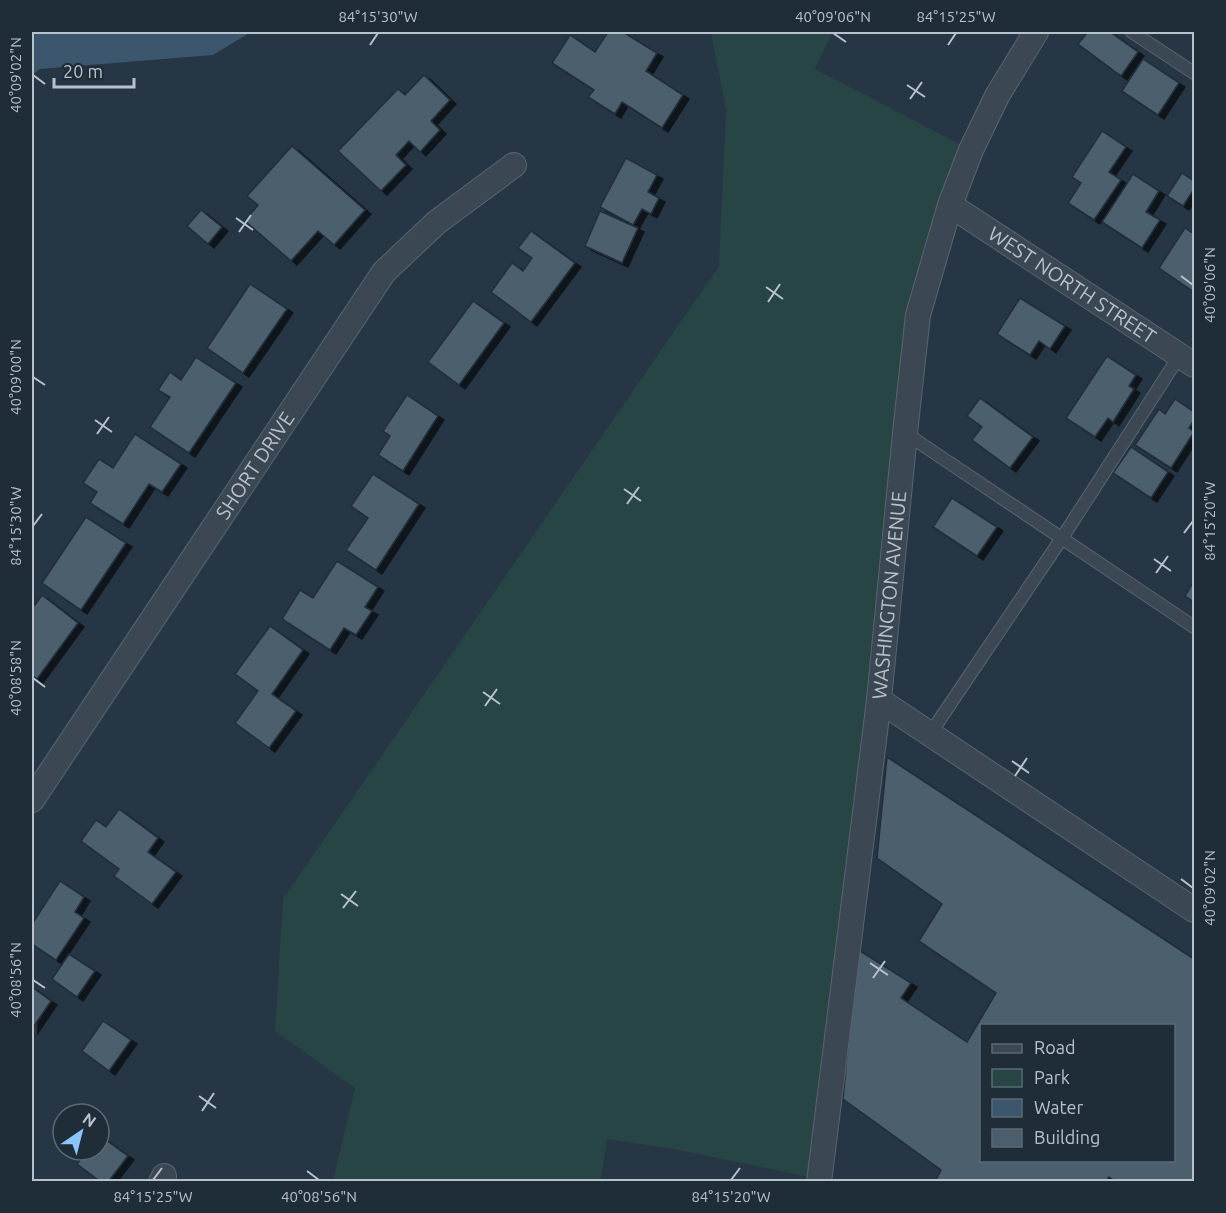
<svg xmlns="http://www.w3.org/2000/svg" width="1226" height="1213" font-family="Ubuntu,sans-serif">
  <style>
    .green { fill: #284545 }
    .water { fill: #3b566d }
    .building { fill: #4c5e6c; stroke: #212f3b; stroke-width: 1.5; fill-rule: evenodd; filter: url(#shadow) }
    .lines { fill: none; stroke-linecap: round; stroke-linejoin: round }
    .lane-casing { stroke: #596571; stroke-width: 14 }
    .street-casing { stroke: #596571; stroke-width: 26 }
    .lane { stroke: #3b4853; stroke-width: 12 }
    .street { stroke: #3b4853; stroke-width: 24 }
    .ticks { fill: none; stroke: #b8c2cd; stroke-width: 2 }
    .labels { text-anchor: middle; stroke-width: 6; stroke-linejoin: round; paint-order: stroke }
    .street-label { font-size: 20px; fill: #b8c2cd; stroke: #1f2d39 }
    .neatline { fill: none; stroke: #b8c2cd; stroke-width: 2 }
    .ticks-label { font-size: 15px; text-anchor: middle; fill: #b8c2cd }
  </style>
  <defs>
    <filter id="shadow"><feDropShadow dx="6" dy="4" stdDeviation="0" flood-color="#0009"/></filter>
  </defs>
  <rect width="100%" height="100%" fill="#263644"/>
  <polygon class="green" points="711,32 833,32 815,69 971,150 918,315 819,1179 674,1149 607,1139 601,1181 333,1181 355,1088 275,1031 283,899 719,266 726,110"/>
  <polygon class="water" points="32,32 251,32 213,55 40,69 32,75"/>
  <g class="building">
    <polygon points="608,32 623,32 657,53 646,71 683,95 662,128 622,102 615,114 588,97 594,90 552,63 570,35 595,52"/>
    <polygon points="1088,32 1110,32 1138,52 1121,76 1078,44"/>
    <polygon points="1143,59 1179,83 1158,115 1122,91"/>
    <polygon points="424,75 450,100 431,121 440,130 420,152 409,141 396,155 406,165 381,191 338,151 398,89 405,95"/>
    <polygon points="1102,131 1126,147 1109,172 1121,180 1094,220 1068,203 1081,183 1072,177"/>
    <polygon points="292,146 365,210 334,245 318,231 291,261 245,221 258,205 247,196"/>
    <polygon points="626,158 657,175 648,192 659,198 651,214 642,209 633,225 600,207"/>
    <polygon points="1182,173 1194,181 1194,189 1183,206 1167,196"/>
    <polygon points="1133,174 1159,191 1146,212 1160,220 1142,248 1102,222"/>
    <polygon points="201,210 222,227 208,244 187,226"/>
    <polygon points="600,211 638,228 622,263 585,246"/>
    <polygon points="1185,228 1194,234 1194,292 1159,268"/>
    <polygon points="531,231 575,263 531,322 491,292 512,263 523,271 532,258 518,248"/>
    <polygon points="250,284 287,309 243,373 207,348"/>
    <polygon points="1020,298 1065,326 1050,349 1039,341 1030,355 997,334"/>
    <polygon points="473,301 504,323 459,385 428,362"/>
    <polygon points="1107,356 1136,375 1129,386 1134,389 1113,422 1108,418 1095,437 1066,418"/>
    <polygon points="196,357 236,383 189,453 150,427 170,397 158,390 170,372 181,380"/>
    <polygon points="407,395 438,416 403,471 378,455 390,436 383,431"/>
    <polygon points="980,398 1033,437 1010,468 972,440 982,427 967,416"/>
    <polygon points="1175,399 1194,412 1194,420 1189,428 1194,432 1171,468 1135,445 1159,409 1165,414"/>
    <polygon points="135,434 181,464 162,492 149,484 123,524 90,503 97,492 83,483 99,459 113,468"/>
    <polygon points="1131,447 1168,472 1151,498 1113,473"/>
    <polygon points="373,474 419,504 376,570 346,550 368,518 351,506"/>
    <polygon points="952,498 997,527 977,556 933,527"/>
    <polygon points="86,517 126,543 81,610 42,583"/>
    <polygon points="337,561 378,587 365,607 372,611 356,635 344,628 330,650 282,619 300,590 313,598"/>
    <polygon points="1194,581 1194,602 1185,596"/>
    <polygon points="42,595 78,623 37,679 32,675 32,602 35,605"/>
    <polygon points="270,626 303,650 272,694 296,711 269,748 235,723 258,691 235,674"/>
    <path d="M 887,757 L 1194,959 L 1194,1182 L 1116,1182 L 1109,1177 L 1106,1182 L 935,1182 L 941,1170 L 843,1099 L 857,949 L 911,983 L 901,998 L 967,1042 L 996,993 L 919,941 L 942,904 L 877,858 ZM 982,1026 L 1174,1026 L 1174,1160 L 982,1160 Z"/>
    <polygon points="119,809 158,838 148,852 176,872 152,904 114,876 119,869 81,841 96,820 106,827"/>
    <polygon points="60,881 84,897 75,912 84,918 56,960 32,944 32,924"/>
    <polygon points="69,954 95,971 77,997 52,979"/>
    <polygon points="32,987 51,1001 32,1029"/>
    <polygon points="103,1021 131,1040 109,1071 82,1051"/>
    <polygon points="99,1135 128,1156 108,1182 101,1182 77,1164 88,1150 99,1150"/>
  </g>
  <g class="lines">
    <defs>
      <g id="lane">
        <polyline points="1132,32 1194,73"/>
        <polyline points="905,433 1194,627"/>
        <polyline points="930,734 1062,538 1180,355"/>
      </g>
      <g id="street">
        <path id="s1" d="M 950,205 L 1194,365"/>
        <polyline points="879,700 1194,910"/>
        <path id="s2" d="M 32,800 L 384,272 L 437,222 L 514,165"/>
        <polyline points="161,1182 164,1176"/>
        <path id="s3" d="M 819,1182 L 879,700 L 905,433 L 918,315 L 950,205 L 971,150 L 997,96 L 1036,32"/>
      </g>
    </defs>
    <use href="#lane" class="lane-casing"/>
    <use href="#street" class="street-casing"/>
    <use href="#lane" class="lane"/>
    <use href="#street" class="street"/>
  </g>
  <path class="ticks" d="M 833,33 L 846,42M 370,45 L 378,33M 948,45 L 956,33M 33,75 L 45,84M 907,85 L 925,97M 910,99 L 922,82M 236,218 L 253,230M 239,232 L 251,215M 1181,276 L 1193,285M 766,287 L 783,299M 768,302 L 780,284M 33,377 L 45,385M 95,420 L 112,432M 97,434 L 109,417M 624,489 L 641,501M 627,504 L 639,487M 33,526 L 42,514M 1184,533 L 1193,521M 1154,559 L 1171,571M 1156,573 L 1168,556M 33,678 L 45,687M 483,692 L 500,704M 485,706 L 497,689M 1012,761 L 1029,773M 1015,776 L 1027,758M 1181,879 L 1193,888M 341,894 L 358,906M 343,908 L 356,891M 870,963 L 888,975M 873,978 L 885,961M 33,980 L 45,988M 199,1096 L 216,1108M 202,1111 L 214,1093M 307,1171 L 319,1180M 153,1180 L 162,1168M 731,1180 L 740,1168"/>
  <g class="labels">
    <g class="street-label">
      <text dy="7" stroke="none"><textPath href="#s1" startOffset="146">WEST NORTH STREET</textPath></text>
      <text dy="7" stroke="none"><textPath href="#s2" startOffset="402">SHORT DRIVE</textPath></text>
      <text dy="7" stroke="none"><textPath href="#s3" startOffset="591">WASHINGTON AVENUE</textPath></text>
    </g>
  </g>
  <rect width="1226" height="1213" fill="none" stroke="#1f2d39" stroke-width="66"/>
  <rect x="980" y="1024" width="195" height="138" fill="#1f2d39" stroke="#5c6974" stroke-width="1.5"/>
  <rect x="992" y="1044" width="30" height="9" fill="#3b4853" stroke="#5c6974" stroke-width="1.5"/>
  <text x="1034" y="1054" font-size="18" fill="#b8c2cd">Road</text>
  <rect x="992" y="1069" width="30" height="18" fill="#284545" stroke="#5c6974" stroke-width="1.5"/>
  <text x="1034" y="1084" font-size="18" fill="#b8c2cd">Park</text>
  <rect x="992" y="1099" width="30" height="18" fill="#3b566d" stroke="#5c6974" stroke-width="1.5"/>
  <text x="1034" y="1114" font-size="18" fill="#b8c2cd">Water</text>
  <rect x="992" y="1129" width="30" height="18" fill="#4c5e6c" stroke="#5c6974" stroke-width="1.5"/>
  <text x="1034" y="1144" font-size="18" fill="#b8c2cd">Building</text>
  <g transform="translate(81 1132) rotate(35)"><circle r="28" fill="#1f2d39" stroke="#5c6974" stroke-width="1.5"/>
  <path d="M0-4.5L10 22L0 15L-10 22Z" fill="#8ec4fc"/>
  <text y="-9" font-size="16" font-weight="bold" text-anchor="middle" fill="#b8c2cd">N</text>
  </g>
  <path d="M54 78v9h80v-9" fill="none" stroke="#b8c2cd" stroke-width="3"/>
  <text x="63" y="78" font-size="18" fill="#b8c2cd" stroke="#1f2d39" stroke-width="4.5" paint-order="stroke">20 m</text>
  <rect x="33" y="33" width="1160" height="1147" class="neatline"/>
  <g class="ticks-label">
    <text x="378" y="22">84°15'30"W</text>
    <text x="833" y="22">40°09'06"N</text>
    <text x="956" y="22">84°15'25"W</text>
    <text transform="translate(16 75) rotate(-90)" y="5">40°09'02"N</text>
    <text transform="translate(1210 285) rotate(-90)" y="5">40°09'06"N</text>
    <text transform="translate(16 377) rotate(-90)" y="5">40°09'00"N</text>
    <text transform="translate(1210 521) rotate(-90)" y="5">84°15'20"W</text>
    <text transform="translate(16 526) rotate(-90)" y="5">84°15'30"W</text>
    <text transform="translate(16 678) rotate(-90)" y="5">40°08'58"N</text>
    <text transform="translate(1210 888) rotate(-90)" y="5">40°09'02"N</text>
    <text transform="translate(16 980) rotate(-90)" y="5">40°08'56"N</text>
    <text x="153" y="1202">84°15'25"W</text>
    <text x="319" y="1202">40°08'56"N</text>
    <text x="731" y="1202">84°15'20"W</text>
  </g>
</svg>
